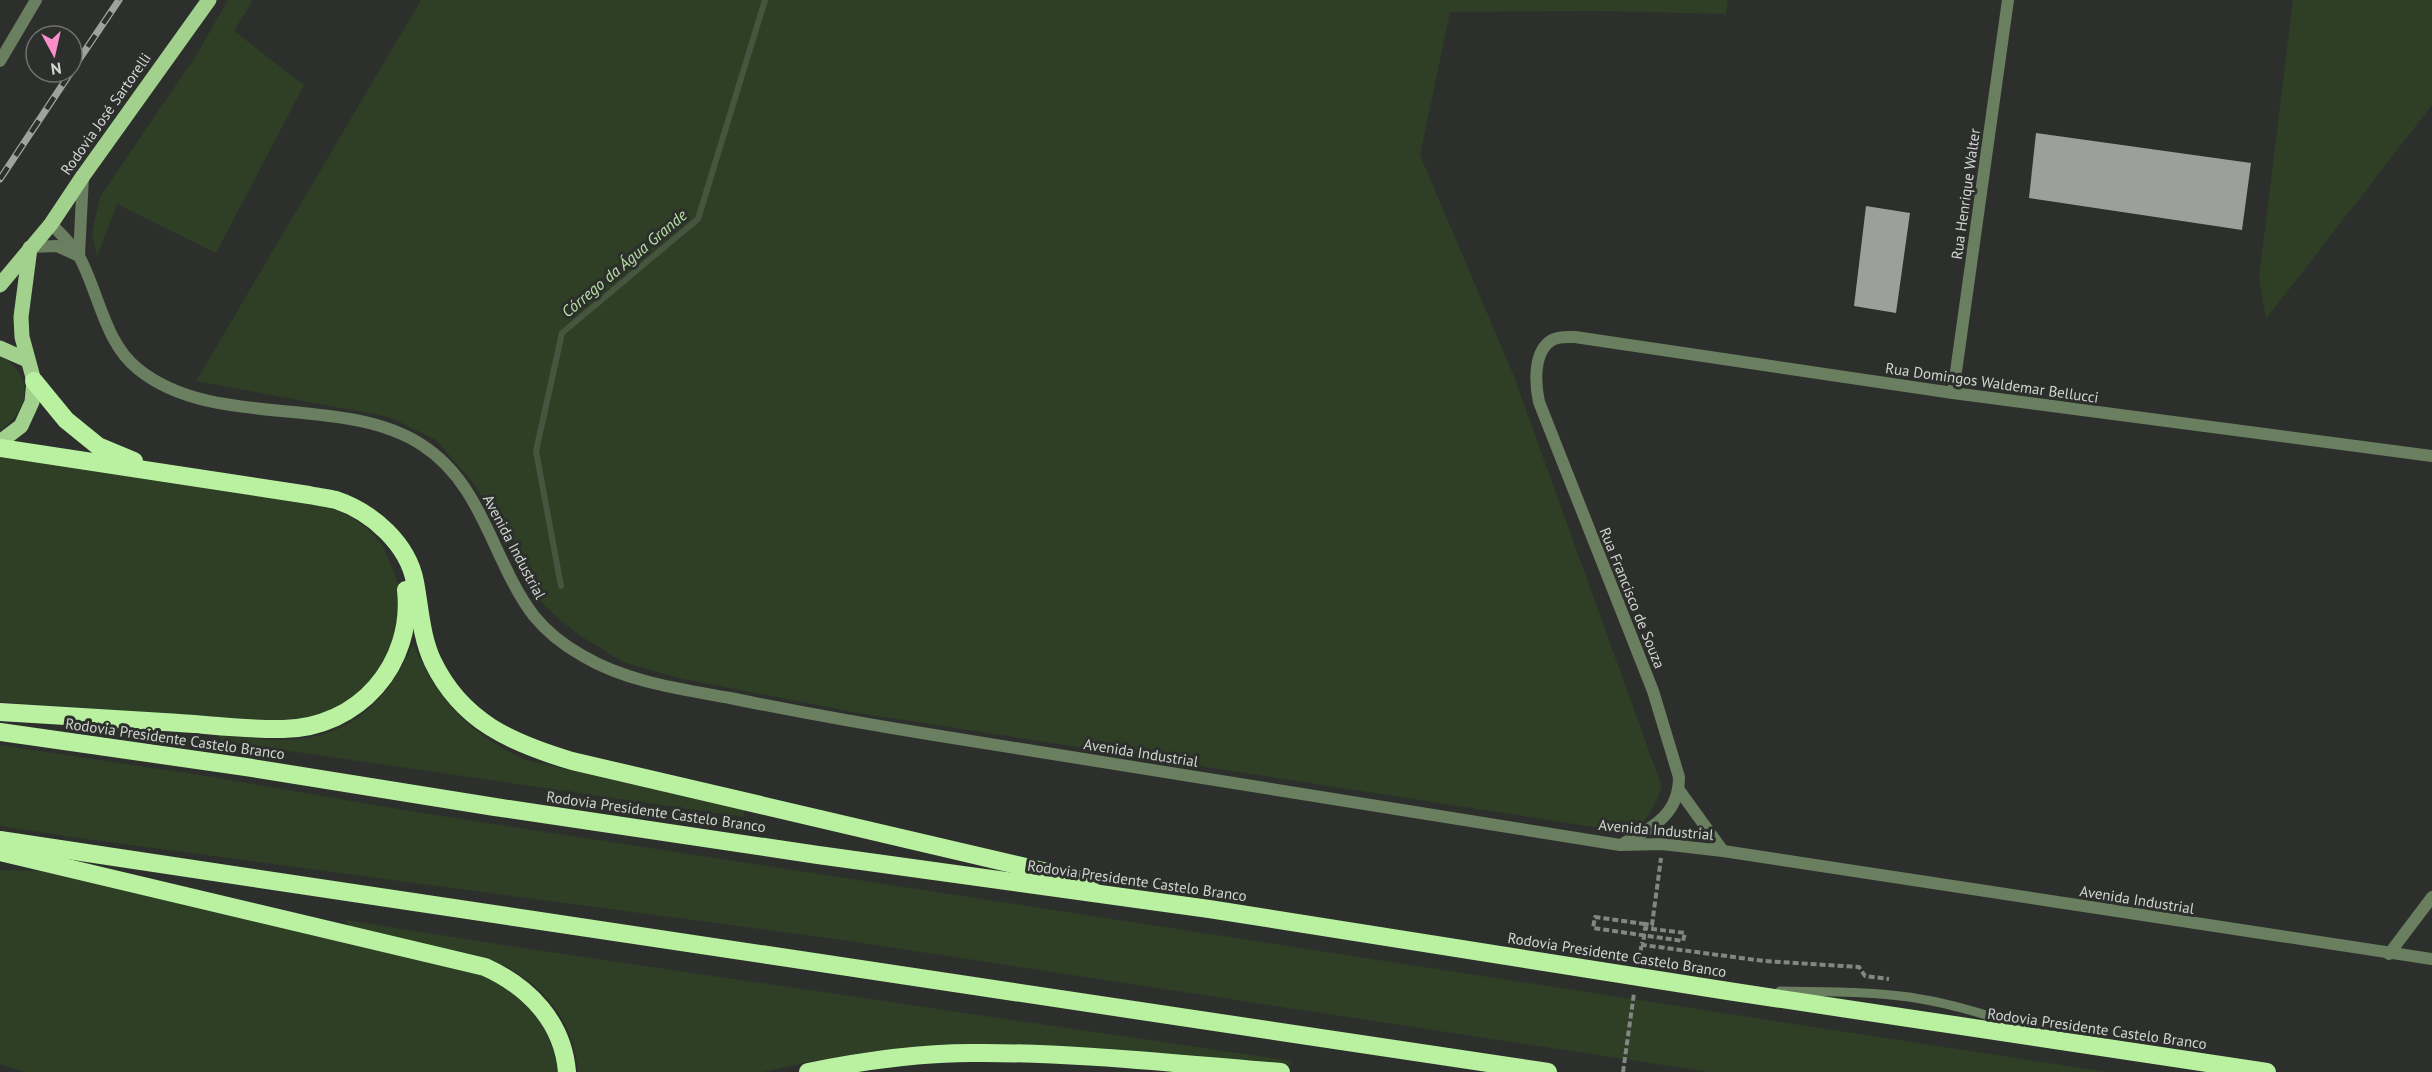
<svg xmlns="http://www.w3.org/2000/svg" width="2432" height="1072" font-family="'PT Sans',sans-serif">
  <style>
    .green { fill: #2e3f26 }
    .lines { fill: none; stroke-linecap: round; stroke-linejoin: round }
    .stream { stroke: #46553f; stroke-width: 6 }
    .building { fill: #9d9f9c }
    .path { stroke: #848684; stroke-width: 4; stroke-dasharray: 6 3; stroke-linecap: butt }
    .service { stroke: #697f5f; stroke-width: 9 }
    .minor { stroke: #697f5f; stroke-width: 12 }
    .primary { stroke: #a2d18e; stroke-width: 15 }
    .motorway { stroke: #b9f1a0; stroke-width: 18 }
    .rail-casing { stroke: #a0a2a0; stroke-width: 7 }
    .rail { stroke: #2d2f2c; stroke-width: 4.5; stroke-dasharray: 14; stroke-linecap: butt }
    .labels { text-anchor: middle; stroke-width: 6; stroke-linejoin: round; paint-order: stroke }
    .street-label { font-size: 15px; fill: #d3d5d3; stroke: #2d2f2c }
    .water-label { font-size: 16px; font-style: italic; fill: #b6e0a4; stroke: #2d2f2c }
  </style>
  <rect width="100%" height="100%" fill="#2d2f2c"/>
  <g class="green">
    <polygon points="228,0 253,0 234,31 304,85 216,253 117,204 97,257 92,233 100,197 195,57"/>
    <path d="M 421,0 L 1728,0 L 1726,14 L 1596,11 L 1450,12 L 1420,155 L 1513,374 L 1662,787 C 1651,812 1648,827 1619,831 L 858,713 L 678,678 L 623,662 L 582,637 L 561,621 L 540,601 L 475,485 L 436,440 L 389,417 L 196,381 Z"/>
    <polygon points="2293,0 2432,0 2432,105 2266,319 2259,278"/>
    <path d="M 0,356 C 34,374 31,410 0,430 Z"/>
    <polygon points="0,453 13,453 330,508 351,517 370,531 383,546 401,590 403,612 390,657 362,694 321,716 273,721 0,702"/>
    <path d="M 413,644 C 439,702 469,734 526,760 L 744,809 L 744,817 L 221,741 L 218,735 C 240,737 262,740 283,740 C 350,739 388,701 413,644 Z"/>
    <polygon points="0,745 212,777 403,810 2107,1072 1709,1072 842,940 71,837 0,826"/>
    <path d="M 0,870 L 41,871 L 101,884 L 479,974 C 525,997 549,1019 559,1072 L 24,1072 L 0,1064 Z"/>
    <path d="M 345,920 L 523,948 L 1292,1061 L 1290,1067 L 1060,1048 L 932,1048 L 878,1051 L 813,1061 L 763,1072 L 578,1072 C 574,1013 529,967 472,954 C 452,949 432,947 413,942 C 392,938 371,932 350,927 Z"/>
  </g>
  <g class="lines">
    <polyline class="stream" points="561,586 536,451 562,333 698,219 765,0"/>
  </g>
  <g class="building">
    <polygon points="2036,133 2251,163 2242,230 2029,198"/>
    <polygon points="1866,206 1910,213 1896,313 1854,306"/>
  </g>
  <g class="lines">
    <g class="path">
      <polyline points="1645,924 1595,917 1593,928 1683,941 1685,933 1645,928 1643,945 1764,961 1859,967 1865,976 1889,979"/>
      <polyline points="1644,926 1645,924 1652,925 1661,858"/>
      <polyline points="1639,961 1642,942"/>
      <polyline points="1623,1072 1634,993"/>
    </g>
    <path class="service" d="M 1780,991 C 1823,992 1867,991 1909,997 C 1950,1003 1990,1015 2029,1030"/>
    <g class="minor">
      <polyline points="0,61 36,0"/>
      <path d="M 51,224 C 62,235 73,245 80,258 C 99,294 105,343 138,369 C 214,431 343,393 422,445 C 484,485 492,561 534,616 C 547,632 565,646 583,656 C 627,682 680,689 730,698 C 798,712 865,724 934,735 C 1163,772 1392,808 1620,845 L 1662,844 L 1723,851 L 2432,959"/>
      <polyline points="30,247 57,246 79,256 83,176"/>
      <polyline points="1953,393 2008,0"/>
      <polyline points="1679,790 1723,851"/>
      <path d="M 1624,843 C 1654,827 1679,814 1679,777 L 1653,691 L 1539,402 C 1535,384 1533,351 1552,340 C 1559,336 1568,337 1575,337 L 1953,393 L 2432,456"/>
      <polyline points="2389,954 2432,897"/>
    </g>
    <g class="primary">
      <polyline points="0,285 51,224 83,176 209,0"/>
      <polyline points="0,348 27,360"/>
      <polyline points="0,442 21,426 32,402 34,381 22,337 21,317 30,248"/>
    </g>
    <g class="motorway">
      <polyline points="34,381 66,420 98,446 134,461"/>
      <path d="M 0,448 L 309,495 C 318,497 328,498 336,500 C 372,512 408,544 415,582 C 420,608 421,637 433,662 C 462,722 512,743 572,761 L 1090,882"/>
      <path d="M 0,712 C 55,715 110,719 164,722 C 204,724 244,730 283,729 C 359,728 414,664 406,590"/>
      <polyline points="0,732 246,767 495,807 818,855 1209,909 1728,991 2267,1072"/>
      <polyline points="0,840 1548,1072"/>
      <path d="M 0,852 L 485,967 C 529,987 563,1022 567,1072"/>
      <path d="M 808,1072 C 862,1061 916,1053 971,1053 C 1074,1052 1178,1064 1281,1072"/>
    </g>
    <defs>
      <g id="rail">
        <polyline points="72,70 119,0"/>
        <polyline points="0,179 71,72"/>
      </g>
    </defs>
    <use href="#rail" class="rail-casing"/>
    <use href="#rail" class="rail"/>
  </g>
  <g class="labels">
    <g class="street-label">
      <text transform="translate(106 114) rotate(-55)" y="5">Rodovia José Sartorelli</text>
      <text transform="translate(1966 194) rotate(-82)" y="5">Rua Henrique Walter</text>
      <text transform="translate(1992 383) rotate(8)" y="5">Rua Domingos Waldemar Bellucci</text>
      <text transform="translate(514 547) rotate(62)" y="5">Avenida Industrial</text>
      <text transform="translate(1632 598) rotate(68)" y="5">Rua Francisco de Souza</text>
      <text transform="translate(175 739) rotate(8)" y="5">Rodovia Presidente Castelo Branco</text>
      <text transform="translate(1141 753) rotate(9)" y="5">Avenida Industrial</text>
      <text transform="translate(656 812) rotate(8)" y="5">Rodovia Presidente Castelo Branco</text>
      <text transform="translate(1656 830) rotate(5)" y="5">Avenida Industrial</text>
      <text transform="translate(1137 881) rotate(8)" y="5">Rodovia Presidente Castelo Branco</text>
      <text transform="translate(2137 900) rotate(9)" y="5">Avenida Industrial</text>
      <text transform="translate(1617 955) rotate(9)" y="5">Rodovia Presidente Castelo Branco</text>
      <text transform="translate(2097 1029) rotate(8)" y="5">Rodovia Presidente Castelo Branco</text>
    </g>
    <g class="water-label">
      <text transform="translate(624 263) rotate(-40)" y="6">Córrego da Água Grande</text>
    </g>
  </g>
  <g transform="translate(54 54) rotate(172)"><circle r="28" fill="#2d2f2c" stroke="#6f716f" stroke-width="1.5"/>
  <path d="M0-4.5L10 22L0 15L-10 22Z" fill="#f98fca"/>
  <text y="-9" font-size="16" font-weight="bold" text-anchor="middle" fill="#d3d5d3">N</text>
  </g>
</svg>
